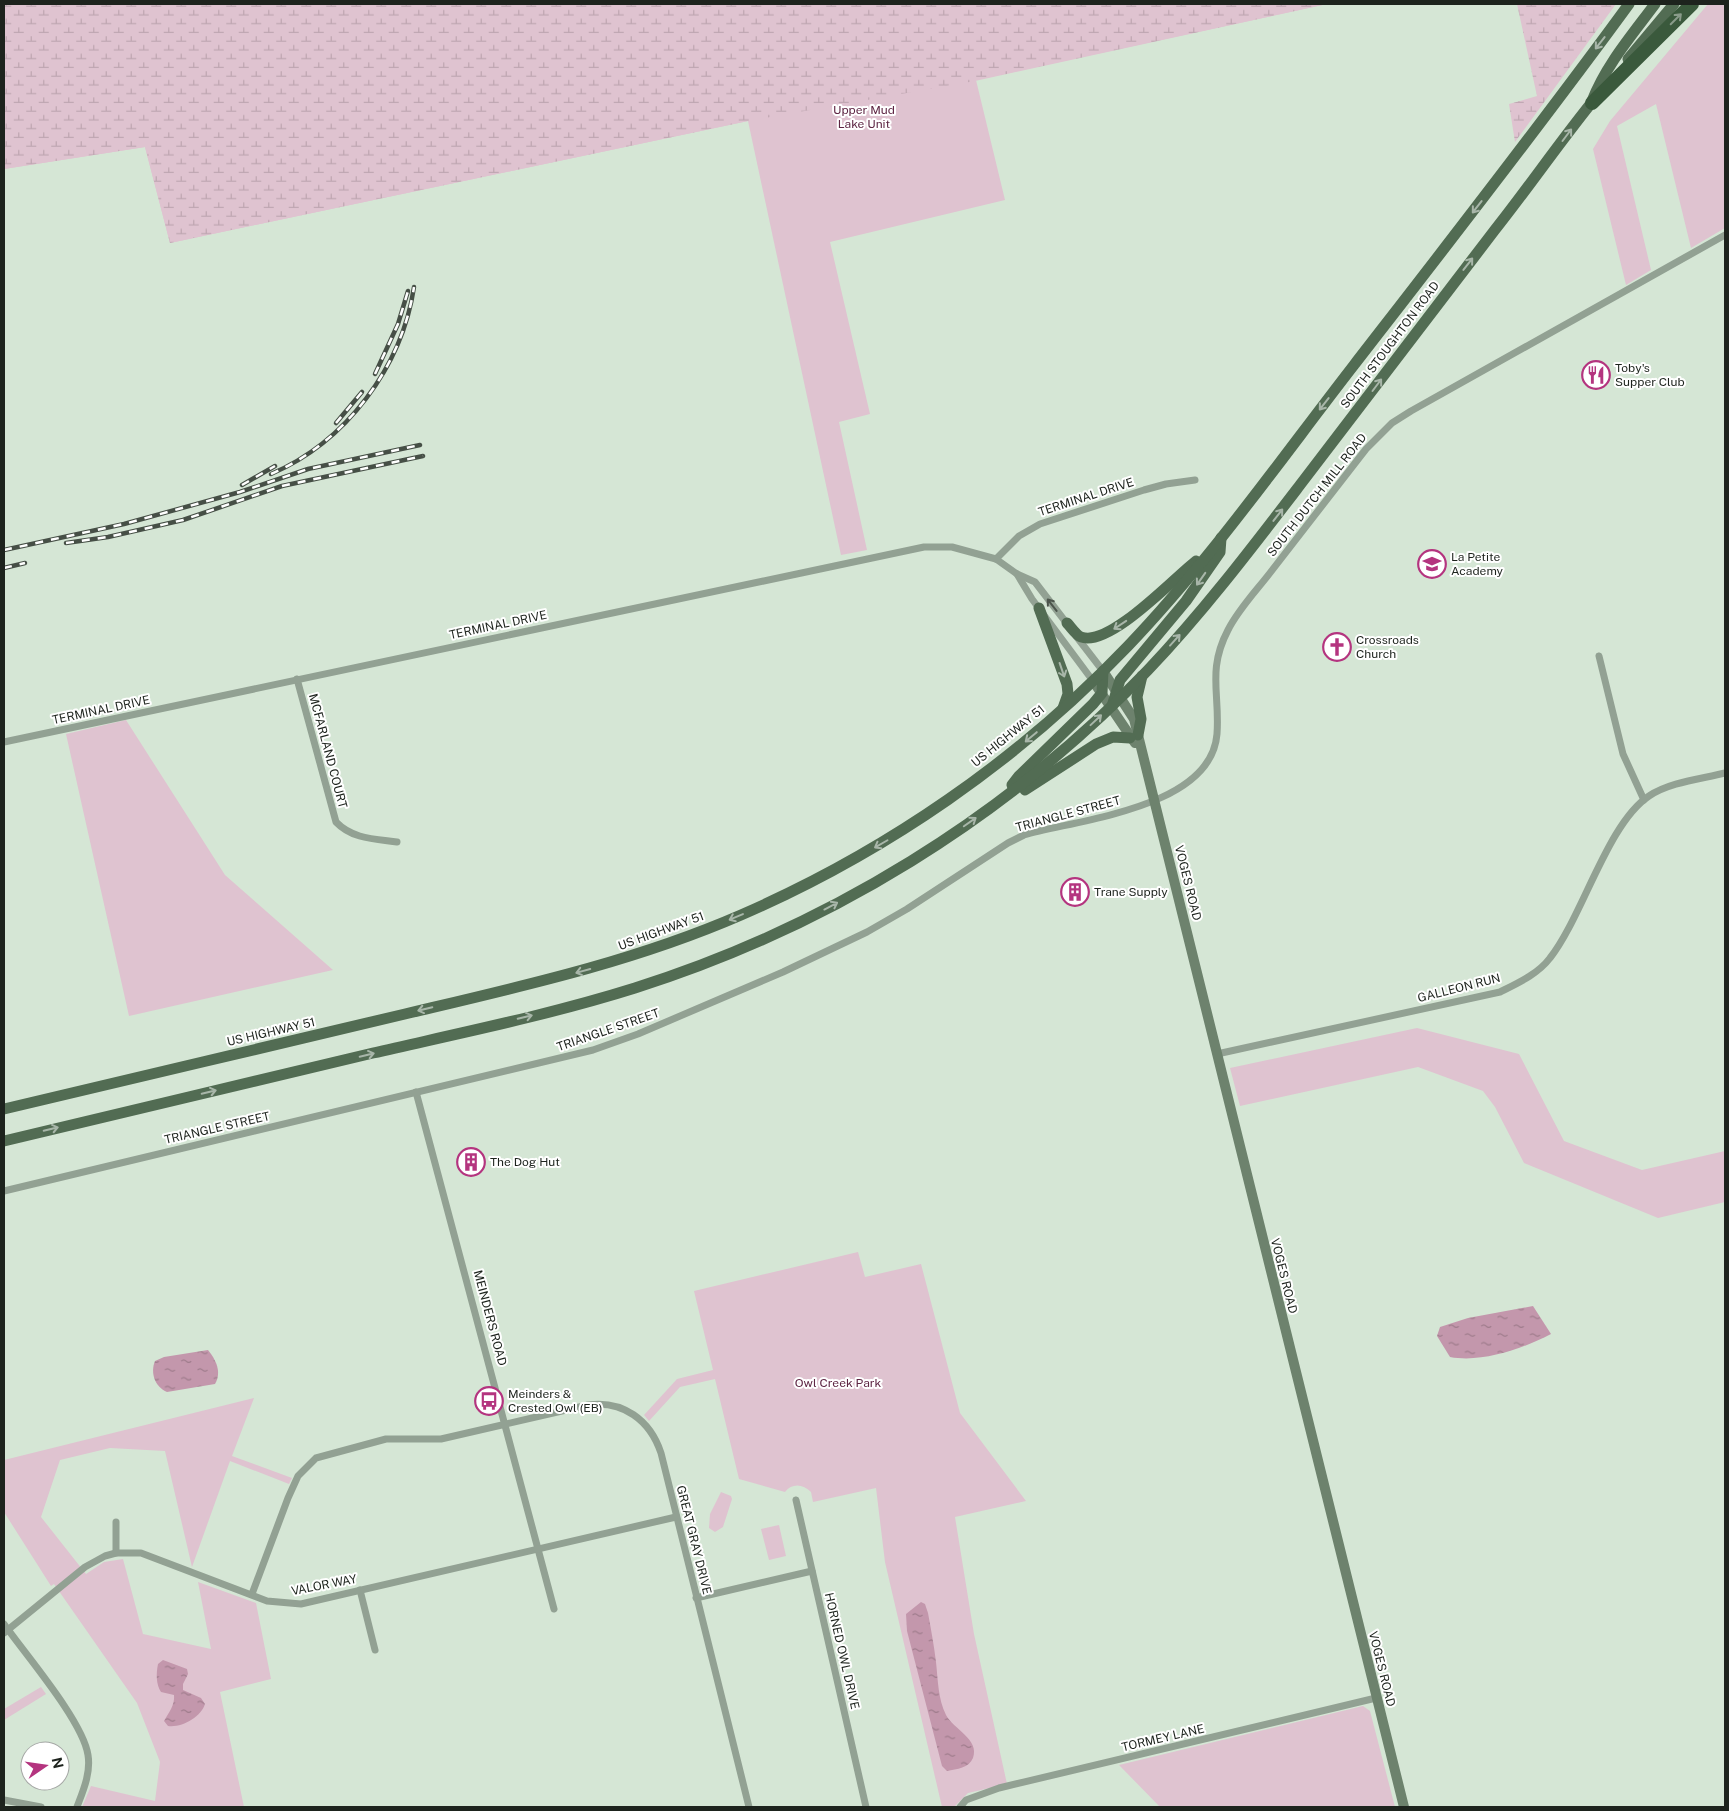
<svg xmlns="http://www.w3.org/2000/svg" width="1729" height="1811" font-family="'Public Sans',sans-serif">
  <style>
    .green { fill: #dfc3d0 }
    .wetland { fill: url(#wetland-marsh) }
    .water { fill: url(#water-ripples) }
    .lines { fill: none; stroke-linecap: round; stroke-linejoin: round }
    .street { stroke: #92a193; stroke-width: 7 }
    .secondary { stroke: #6d826d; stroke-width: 10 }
    .primary { stroke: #526c53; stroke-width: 11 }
    .highway { stroke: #3a593c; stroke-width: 14 }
    .rail-casing { stroke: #464f46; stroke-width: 4.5 }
    .rail { stroke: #fff; stroke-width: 2.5; stroke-dasharray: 8; stroke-linecap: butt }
    .oneway { stroke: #899b8a }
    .oneway2 { stroke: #a8b6a9 }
    .oneway3 { stroke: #4c554c }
    .labels { text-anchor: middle; stroke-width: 4; stroke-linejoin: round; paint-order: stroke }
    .park-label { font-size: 12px; fill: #5e2644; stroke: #fff }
    .street-label { font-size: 12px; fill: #1d231d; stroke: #fff }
    .poi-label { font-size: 12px; fill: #1d231d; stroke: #fff; text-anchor: start }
  </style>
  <defs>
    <pattern id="wetland-marsh" width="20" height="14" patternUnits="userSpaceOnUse" patternTransform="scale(1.25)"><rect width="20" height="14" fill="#dfc3d0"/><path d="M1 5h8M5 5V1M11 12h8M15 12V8" fill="none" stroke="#bfa7b2"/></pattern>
    <pattern id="water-ripples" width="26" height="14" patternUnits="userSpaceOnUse" patternTransform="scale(1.25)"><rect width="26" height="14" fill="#c397ac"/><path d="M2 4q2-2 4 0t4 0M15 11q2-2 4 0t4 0" fill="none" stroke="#9e7b8b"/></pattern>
  </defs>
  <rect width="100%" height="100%" fill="#d5e6d5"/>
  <g class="green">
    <polygon points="4,4 1327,4 976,80 1005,200 830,242 870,414 839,422 867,550 841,555 748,121 170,243 145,147 4,169"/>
    <polygon points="1708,4 1725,4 1725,228 1691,248 1656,104 1617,126 1651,270 1626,285 1593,149 1610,121"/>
    <polygon points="126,720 225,875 333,970 129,1016 66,734"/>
    <polygon points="1417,1028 1519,1054 1564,1141 1642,1170 1725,1151 1725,1202 1658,1218 1524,1163 1495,1107 1483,1091 1418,1067 1240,1106 1230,1068"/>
    <path d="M 858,1252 L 865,1277 L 921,1264 L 960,1413 L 1026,1501 L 955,1517 L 974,1634 L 1007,1784 L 968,1793 L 954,1807 L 942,1807 L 885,1562 L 876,1488 L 813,1502 L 811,1492 C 803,1484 792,1483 785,1492 L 739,1479 L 715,1379 L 680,1387 L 649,1421 L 644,1415 L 677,1379 L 713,1370 L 694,1291 Z"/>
    <polygon points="254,1398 232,1456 292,1478 289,1484 230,1461 192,1567 165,1451 110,1448 60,1460 41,1517 86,1574 104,1562 123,1559 143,1634 211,1649 198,1582 256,1603 271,1679 220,1692 244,1807 82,1807 91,1786 155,1801 160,1762 137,1703 54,1584 51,1586 4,1512 4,1460"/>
    <polygon points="721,1492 731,1496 732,1499 723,1527 715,1532 709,1528 710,1514"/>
    <polygon points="779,1525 786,1556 769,1560 761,1529"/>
    <polygon points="41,1687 46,1694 4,1720 4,1709"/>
    <polygon points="1363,1706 1370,1711 1395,1807 1160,1807 1119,1765"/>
  </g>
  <g class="wetland">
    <polygon points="4,4 1327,4 975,81 748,121 170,243 145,147 4,169"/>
    <polygon points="1517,4 1616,4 1515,142 1509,104 1537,96"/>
  </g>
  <g class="water">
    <path d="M 1533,1306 L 1551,1334 C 1522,1349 1482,1363 1450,1357 L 1437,1336 L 1440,1327 L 1468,1318 Z"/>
    <path d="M 208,1350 C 216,1360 222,1372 215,1384 L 167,1392 C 155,1387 150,1373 155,1361 L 164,1357 Z"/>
    <path d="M 921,1602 L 925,1604 L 928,1613 C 931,1629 934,1646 936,1662 C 938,1680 938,1699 946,1715 C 953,1729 980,1739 973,1758 C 969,1768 957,1769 947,1771 L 942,1766 L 907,1631 L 906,1614 Z"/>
    <path d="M 163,1660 L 187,1669 L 188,1674 L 183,1684 L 183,1690 L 201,1698 L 205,1704 C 201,1717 182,1728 168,1726 L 164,1721 C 169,1712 175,1705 174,1695 L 161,1692 C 156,1684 156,1674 158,1664 Z"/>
  </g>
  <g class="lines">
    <g class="street">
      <polyline points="996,559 1019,536 1040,524 1144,490 1166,484 1195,480"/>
      <polyline points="1017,574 1032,599 1093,681"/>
      <polyline points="1076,636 1103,671"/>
      <polyline points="1599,656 1623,754 1644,800"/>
      <path d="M 297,679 L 336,822 C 352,839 375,839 397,842"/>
      <polyline points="4,742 924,547 952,547 996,559 1017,574 1035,582 1068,625"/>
      <path d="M 1217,1054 L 1500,992 C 1518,983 1538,974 1550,958 C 1583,916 1607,824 1649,796 C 1670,782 1701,779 1725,773"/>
      <polyline points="416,1092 554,1609"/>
      <path d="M 4,1191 L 593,1050 L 638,1034 L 783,972 L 867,932 L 907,909 L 1008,843 L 1024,835 C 1080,819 1211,808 1217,734 C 1220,694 1207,670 1228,630 C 1239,608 1258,589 1273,569 C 1304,529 1335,489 1366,449 L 1392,423 L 1411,411 L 1725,235"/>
      <polyline points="796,1500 866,1807"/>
      <polyline points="116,1522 116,1553"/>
      <polyline points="360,1590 375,1650"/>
      <path d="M 252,1594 L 288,1498 L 298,1476 L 316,1458 L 386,1439 L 441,1439 L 588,1405 C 623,1400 650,1420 661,1453 L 749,1807"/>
      <polyline points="696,1598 812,1571"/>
      <path d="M 4,1624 C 25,1654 83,1721 88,1755 C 91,1773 83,1791 77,1807"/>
      <polyline points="4,1633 85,1567 105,1556 116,1553 141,1553 267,1601 301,1604 676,1517"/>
      <polyline points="4,1800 41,1807"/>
      <polyline points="960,1807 966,1800 999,1788 1376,1698"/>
    </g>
    <g class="secondary">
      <polyline points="1103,671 1134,719 1404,1807"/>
      <polyline points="1093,681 1135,743"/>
    </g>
    <g class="primary">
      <polyline points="1628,59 1674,4"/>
      <path d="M 1592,101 C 1606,65 1632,35 1655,4"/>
      <polyline points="1039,608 1067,684 1068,694 1063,708"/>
      <path d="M 1067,623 C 1071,627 1076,635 1081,637 C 1109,648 1174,578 1196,561"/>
      <polyline points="1112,706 1120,680 1186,601 1220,552 1221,538"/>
      <polyline points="1138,735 1141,719 1137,697 1142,676"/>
      <polyline points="1012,785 1019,776 1093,704 1102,693 1103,671"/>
      <polyline points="1025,790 1096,744 1113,737 1130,738"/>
      <path d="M 4,1109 C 138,1077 271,1046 405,1014 C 519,987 633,962 741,915 C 886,852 1019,760 1128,646 C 1211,559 1281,459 1354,365 C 1447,245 1540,126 1629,4"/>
      <path d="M 4,1141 C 127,1112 250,1082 373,1053 C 460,1033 549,1015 635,988 C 828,927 1007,817 1148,670 C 1203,612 1251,549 1300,485 C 1365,401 1429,316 1494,231 C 1529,187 1561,140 1597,96"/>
    </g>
    <polyline class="highway" points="1592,103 1692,4"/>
    <defs>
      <g id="rail">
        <polyline points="375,374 398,324 408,291"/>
        <polyline points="336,423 362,392"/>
        <path d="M 271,474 C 346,442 402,367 414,287"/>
        <polyline points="242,485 275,466"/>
        <polyline points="66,543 108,537 183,520 282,486 423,456"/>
        <polyline points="4,550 124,524 240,492 308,469 420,445"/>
        <polyline points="4,568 25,563"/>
      </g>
    </defs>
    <use href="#rail" class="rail-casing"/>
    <use href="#rail" class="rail"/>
  </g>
  <defs><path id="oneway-shaft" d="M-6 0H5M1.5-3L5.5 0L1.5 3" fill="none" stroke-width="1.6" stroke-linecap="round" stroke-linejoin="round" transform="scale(1.25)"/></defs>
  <use class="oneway" href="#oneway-shaft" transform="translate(1676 19) rotate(-45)"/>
  <g class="oneway2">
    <use href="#oneway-shaft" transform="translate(1600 43) rotate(128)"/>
    <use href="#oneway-shaft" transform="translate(1567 135) rotate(-53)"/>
    <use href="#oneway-shaft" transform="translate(1477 207) rotate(128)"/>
    <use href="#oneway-shaft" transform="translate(1468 264) rotate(-52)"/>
    <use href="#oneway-shaft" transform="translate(1377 385) rotate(-53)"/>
    <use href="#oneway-shaft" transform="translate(1324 404) rotate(128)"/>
    <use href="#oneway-shaft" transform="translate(1278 515) rotate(-52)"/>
    <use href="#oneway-shaft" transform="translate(1201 579) rotate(125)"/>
    <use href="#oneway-shaft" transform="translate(1120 625) rotate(146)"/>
    <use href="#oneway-shaft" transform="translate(1175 640) rotate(-48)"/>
    <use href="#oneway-shaft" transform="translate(1062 670) rotate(71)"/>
    <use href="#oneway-shaft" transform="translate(1096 720) rotate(-43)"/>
    <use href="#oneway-shaft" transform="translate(1031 737) rotate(140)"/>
    <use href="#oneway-shaft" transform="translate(970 822) rotate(-35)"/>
    <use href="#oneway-shaft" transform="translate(881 844) rotate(150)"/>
    <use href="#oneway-shaft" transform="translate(831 906) rotate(-28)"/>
    <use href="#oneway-shaft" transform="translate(736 917) rotate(157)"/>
    <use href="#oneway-shaft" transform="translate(583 971) rotate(165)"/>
    <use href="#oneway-shaft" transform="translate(425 1009) rotate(167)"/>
    <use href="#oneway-shaft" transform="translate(525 1017) rotate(-14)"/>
    <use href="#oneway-shaft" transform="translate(367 1055) rotate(-13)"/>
    <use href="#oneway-shaft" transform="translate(209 1092) rotate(-13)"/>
    <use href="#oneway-shaft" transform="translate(51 1129) rotate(-13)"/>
  </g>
  <use class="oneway3" href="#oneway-shaft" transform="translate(1052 605) rotate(-128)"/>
  <defs>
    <symbol id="restaurant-ring" viewBox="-11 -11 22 22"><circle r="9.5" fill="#fff" stroke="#b4347f" stroke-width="1.5"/><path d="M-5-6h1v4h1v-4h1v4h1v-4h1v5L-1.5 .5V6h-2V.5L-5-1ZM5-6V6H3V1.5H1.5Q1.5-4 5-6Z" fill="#b4347f"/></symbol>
    <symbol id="school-ring" viewBox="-11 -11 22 22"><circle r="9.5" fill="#fff" stroke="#b4347f" stroke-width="1.5"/><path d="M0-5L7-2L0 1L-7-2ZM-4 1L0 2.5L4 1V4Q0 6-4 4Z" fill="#b4347f"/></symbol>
    <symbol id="church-ring" viewBox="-11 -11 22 22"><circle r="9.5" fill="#fff" stroke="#b4347f" stroke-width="1.5"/><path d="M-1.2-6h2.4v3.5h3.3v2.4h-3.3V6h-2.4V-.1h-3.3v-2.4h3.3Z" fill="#b4347f"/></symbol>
    <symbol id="building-ring" viewBox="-11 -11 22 22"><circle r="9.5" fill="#fff" stroke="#b4347f" stroke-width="1.5"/><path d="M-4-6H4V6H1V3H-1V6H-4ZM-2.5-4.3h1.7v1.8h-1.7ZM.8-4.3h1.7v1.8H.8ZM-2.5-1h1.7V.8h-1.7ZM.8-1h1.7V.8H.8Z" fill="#b4347f"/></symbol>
    <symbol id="bus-ring" viewBox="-11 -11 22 22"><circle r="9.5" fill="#fff" stroke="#b4347f" stroke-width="1.5"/><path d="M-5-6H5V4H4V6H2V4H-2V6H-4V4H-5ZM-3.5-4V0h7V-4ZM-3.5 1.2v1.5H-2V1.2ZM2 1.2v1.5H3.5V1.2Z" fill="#b4347f"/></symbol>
  </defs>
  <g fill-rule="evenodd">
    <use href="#restaurant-ring" x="1580" y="359" width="32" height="32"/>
    <use href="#school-ring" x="1416" y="548" width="32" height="32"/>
    <use href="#church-ring" x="1321" y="631" width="32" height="32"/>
    <use href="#building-ring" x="1059" y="876" width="32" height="32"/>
    <use href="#building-ring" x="455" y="1146" width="32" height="32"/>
    <use href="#bus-ring" x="473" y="1385" width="32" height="32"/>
  </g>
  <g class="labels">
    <g class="park-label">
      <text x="864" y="114">Upper Mud<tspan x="864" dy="14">Lake Unit</tspan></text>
      <text x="838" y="1387">Owl Creek Park</text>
    </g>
    <g class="street-label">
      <text transform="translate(1390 345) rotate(-53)" y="4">SOUTH STOUGHTON ROAD</text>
      <text transform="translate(1317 495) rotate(-52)" y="4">SOUTH DUTCH MILL ROAD</text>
      <text transform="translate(1086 497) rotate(-18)" y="4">TERMINAL DRIVE</text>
      <text transform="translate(498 625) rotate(-12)" y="4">TERMINAL DRIVE</text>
      <text transform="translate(101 710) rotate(-12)" y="4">TERMINAL DRIVE</text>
      <text transform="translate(1008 736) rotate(-39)" y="4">US HIGHWAY 51</text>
      <text transform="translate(328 751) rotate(75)" y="4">MCFARLAND COURT</text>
      <text transform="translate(1068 814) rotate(-15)" y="4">TRIANGLE STREET</text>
      <text transform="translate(1188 883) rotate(76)" y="4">VOGES ROAD</text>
      <text transform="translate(661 931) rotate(-20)" y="4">US HIGHWAY 51</text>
      <text transform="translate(1459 988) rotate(-14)" y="4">GALLEON RUN</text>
      <text transform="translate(608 1030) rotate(-19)" y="4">TRIANGLE STREET</text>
      <text transform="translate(271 1032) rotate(-13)" y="4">US HIGHWAY 51</text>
      <text transform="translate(217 1128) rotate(-13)" y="4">TRIANGLE STREET</text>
      <text transform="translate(1284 1276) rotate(76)" y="4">VOGES ROAD</text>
      <text transform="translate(490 1318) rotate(75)" y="4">MEINDERS ROAD</text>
      <text transform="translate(694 1540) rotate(76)" y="4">GREAT GRAY DRIVE</text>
      <text transform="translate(324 1585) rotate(-11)" y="4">VALOR WAY</text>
      <text transform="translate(842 1651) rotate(77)" y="4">HORNED OWL DRIVE</text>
      <text transform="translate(1382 1669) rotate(76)" y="4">VOGES ROAD</text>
      <text transform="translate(1163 1738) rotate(-13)" y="4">TORMEY LANE</text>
    </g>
    <g class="poi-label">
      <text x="1615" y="372">Toby's<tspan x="1615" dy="14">Supper Club</tspan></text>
      <text x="1451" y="561">La Petite<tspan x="1451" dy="14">Academy</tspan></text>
      <text x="1356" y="644">Crossroads<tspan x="1356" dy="14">Church</tspan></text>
      <text x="1094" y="896">Trane Supply</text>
      <text x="490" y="1166">The Dog Hut</text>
      <text x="508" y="1398">Meinders &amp;<tspan x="508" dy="14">Crested Owl (EB)</tspan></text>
    </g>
  </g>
  <rect width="1729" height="1811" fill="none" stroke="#1d231d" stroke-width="10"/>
  <g transform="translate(45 1766) rotate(77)"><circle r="24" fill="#ffffff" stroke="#a5a7a5"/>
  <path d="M0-4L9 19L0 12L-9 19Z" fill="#b4347f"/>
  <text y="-8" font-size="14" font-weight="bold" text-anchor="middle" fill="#1d231d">N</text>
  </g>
</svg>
